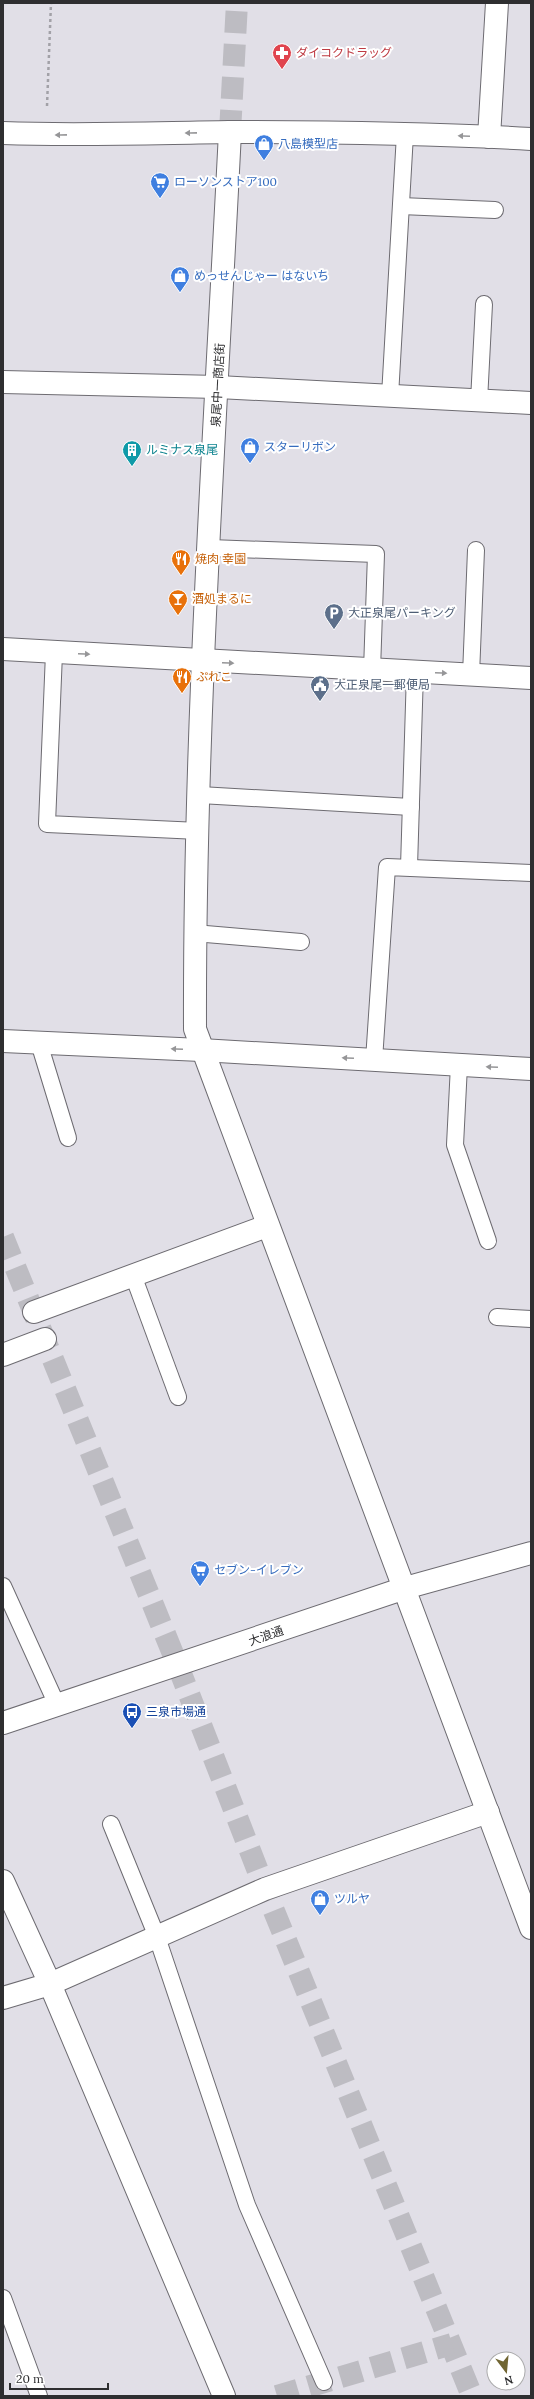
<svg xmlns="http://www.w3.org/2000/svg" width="534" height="2399" font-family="Lora,'Noto Sans JP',serif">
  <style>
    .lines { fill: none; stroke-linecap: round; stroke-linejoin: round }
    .street-tunnel { stroke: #bdbcc2; stroke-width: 22; stroke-dasharray: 22 11; stroke-linecap: butt }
    .lane-casing { stroke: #6d6b71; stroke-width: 18 }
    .street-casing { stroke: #6d6b71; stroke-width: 24 }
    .secondary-casing { stroke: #6d6b71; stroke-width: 24 }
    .primary-casing { stroke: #6d6b71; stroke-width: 24 }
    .path { stroke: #a2a1a7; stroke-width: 2.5; stroke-dasharray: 3 3; stroke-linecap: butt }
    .lane { stroke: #fff; stroke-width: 16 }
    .street { stroke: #fff; stroke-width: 22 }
    .secondary { stroke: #fff; stroke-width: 22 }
    .primary { stroke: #fff; stroke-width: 22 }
    .oneway { fill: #969698 }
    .labels { text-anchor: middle; stroke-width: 4; stroke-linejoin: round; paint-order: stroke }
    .health-label { font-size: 12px; fill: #be3a42; stroke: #fff; text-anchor: start }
    .shop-label { font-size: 12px; fill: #366cbe; stroke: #fff; text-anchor: start }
    .street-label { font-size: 12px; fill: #2e2e30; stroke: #fff }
    .culture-label { font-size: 12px; fill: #0d838f; stroke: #fff; text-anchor: start }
    .food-label { font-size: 12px; fill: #c56008; stroke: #fff; text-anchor: start }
    .service-label { font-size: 12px; fill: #4e5e75; stroke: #fff; text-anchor: start }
    .transit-label { font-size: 12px; fill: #164399; stroke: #fff; text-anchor: start }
  </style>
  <rect width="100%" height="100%" fill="#e1dfe7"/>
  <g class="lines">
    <g class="street-tunnel">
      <polyline points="230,132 237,3"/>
      <polyline points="3,1237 178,1666 265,1889 472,2396"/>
      <polyline points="277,2396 452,2344"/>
    </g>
    <defs>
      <g id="lane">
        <polyline points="401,206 495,210"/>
        <polyline points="390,396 405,134"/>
        <polyline points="479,401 484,304"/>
        <polyline points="210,548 376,554 372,670"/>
        <polyline points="54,653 47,824 199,831"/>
        <polyline points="471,675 476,550"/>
        <polyline points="200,795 411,807"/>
        <polyline points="409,867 415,672"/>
        <polyline points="194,933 301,942"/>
        <polyline points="39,1043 68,1138"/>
        <polyline points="374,1060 387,867 531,873"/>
        <polyline points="459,1065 455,1145 488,1241"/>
        <polyline points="133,1275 178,1397"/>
        <polyline points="497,1317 531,1319"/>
        <polyline points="3,1586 57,1705"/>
        <polyline points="111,1824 157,1937 247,2205 324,2382"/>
        <polyline points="3,2298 39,2396"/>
      </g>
      <g id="street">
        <path d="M 230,132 C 215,431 194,730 195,1029 L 531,1928"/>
        <path d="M 3,133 C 78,136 154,133 229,132 C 330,132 431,133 531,139"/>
        <polyline points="3,382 218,387 531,403"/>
        <polyline points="3,649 531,678"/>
        <polyline points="3,1041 201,1050 531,1069"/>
        <polyline points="34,1312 267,1226"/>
        <polyline points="3,1355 45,1339"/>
        <polyline points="3,1881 50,1984 224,2396"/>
        <polyline points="3,1998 50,1984 265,1889 488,1812"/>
      </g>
      <polyline id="secondary" points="489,137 497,3"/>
      <polyline id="primary" points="3,1723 405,1588 531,1553"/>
    </defs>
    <use href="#lane" class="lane-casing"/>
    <use href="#street" class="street-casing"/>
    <use href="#secondary" class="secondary-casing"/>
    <use href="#primary" class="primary-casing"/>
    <polyline class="path" points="47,106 51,3"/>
    <use href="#lane" class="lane"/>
    <use href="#street" class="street"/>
    <use href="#secondary" class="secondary"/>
    <use href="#primary" class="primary"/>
  </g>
  <defs><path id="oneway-solid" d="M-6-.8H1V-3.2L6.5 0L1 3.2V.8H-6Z"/></defs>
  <g class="oneway">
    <use href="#oneway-solid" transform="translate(191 133) rotate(179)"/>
    <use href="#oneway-solid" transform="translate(61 135) rotate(179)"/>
    <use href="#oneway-solid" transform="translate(464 136) rotate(-178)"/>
    <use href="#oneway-solid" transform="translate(84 654) rotate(3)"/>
    <use href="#oneway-solid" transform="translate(228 663) rotate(3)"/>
    <use href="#oneway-solid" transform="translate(441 673) rotate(3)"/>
    <use href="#oneway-solid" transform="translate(177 1049) rotate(-178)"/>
    <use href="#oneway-solid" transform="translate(348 1058) rotate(-177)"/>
    <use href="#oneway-solid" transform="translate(492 1067) rotate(-177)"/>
  </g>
  <defs>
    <symbol id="pharmacy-pin" viewBox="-11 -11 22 30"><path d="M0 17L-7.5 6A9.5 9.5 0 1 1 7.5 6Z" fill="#e0444e" stroke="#fff"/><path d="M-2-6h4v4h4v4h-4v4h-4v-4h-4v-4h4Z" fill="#fff"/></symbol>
    <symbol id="shop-pin" viewBox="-11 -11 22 30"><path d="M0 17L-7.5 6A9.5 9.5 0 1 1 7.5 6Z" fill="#3f7fe0" stroke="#fff"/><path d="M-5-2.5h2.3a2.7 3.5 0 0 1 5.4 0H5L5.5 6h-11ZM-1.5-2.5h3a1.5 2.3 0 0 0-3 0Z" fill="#fff"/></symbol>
    <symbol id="supermarket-pin" viewBox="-11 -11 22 30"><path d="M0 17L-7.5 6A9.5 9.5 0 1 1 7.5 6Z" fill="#3f7fe0" stroke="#fff"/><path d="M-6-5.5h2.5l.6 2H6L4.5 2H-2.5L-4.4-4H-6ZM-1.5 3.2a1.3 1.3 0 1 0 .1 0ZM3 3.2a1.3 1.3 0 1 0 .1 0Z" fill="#fff"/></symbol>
    <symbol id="building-pin" viewBox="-11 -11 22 30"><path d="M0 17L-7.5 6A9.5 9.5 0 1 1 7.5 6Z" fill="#0f9aa8" stroke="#fff"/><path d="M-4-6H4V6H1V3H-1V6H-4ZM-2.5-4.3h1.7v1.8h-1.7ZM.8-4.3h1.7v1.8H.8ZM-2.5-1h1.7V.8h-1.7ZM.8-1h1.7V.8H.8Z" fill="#fff"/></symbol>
    <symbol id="restaurant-pin" viewBox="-11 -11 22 30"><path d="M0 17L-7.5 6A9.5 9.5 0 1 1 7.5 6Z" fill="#e8710a" stroke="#fff"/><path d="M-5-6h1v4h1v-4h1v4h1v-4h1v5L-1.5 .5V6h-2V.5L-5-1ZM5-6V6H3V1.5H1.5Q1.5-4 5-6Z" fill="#fff"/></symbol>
    <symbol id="bar-pin" viewBox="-11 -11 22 30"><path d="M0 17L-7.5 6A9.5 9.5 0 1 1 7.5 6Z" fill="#e8710a" stroke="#fff"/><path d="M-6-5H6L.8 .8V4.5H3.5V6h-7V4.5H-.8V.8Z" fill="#fff"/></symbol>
    <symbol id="parking-pin" viewBox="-11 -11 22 30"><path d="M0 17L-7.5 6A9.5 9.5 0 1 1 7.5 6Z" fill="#5c6f8a" stroke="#fff"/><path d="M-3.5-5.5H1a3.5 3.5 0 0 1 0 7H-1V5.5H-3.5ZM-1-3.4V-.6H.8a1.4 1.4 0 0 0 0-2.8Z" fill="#fff"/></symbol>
    <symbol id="civic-pin" viewBox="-11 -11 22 30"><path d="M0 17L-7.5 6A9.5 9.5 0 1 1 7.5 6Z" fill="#5c6f8a" stroke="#fff"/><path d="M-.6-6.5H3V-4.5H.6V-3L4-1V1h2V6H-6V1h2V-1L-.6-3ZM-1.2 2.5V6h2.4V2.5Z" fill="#fff"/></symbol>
    <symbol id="bus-pin" viewBox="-11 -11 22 30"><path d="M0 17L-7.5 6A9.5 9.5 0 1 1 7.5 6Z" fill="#1a4fb4" stroke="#fff"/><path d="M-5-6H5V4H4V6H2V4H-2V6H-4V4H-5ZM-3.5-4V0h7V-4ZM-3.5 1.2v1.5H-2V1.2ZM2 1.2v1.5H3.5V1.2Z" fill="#fff"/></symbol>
  </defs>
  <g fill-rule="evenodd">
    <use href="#pharmacy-pin" x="271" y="42" width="22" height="30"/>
    <use href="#shop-pin" x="253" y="133" width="22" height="30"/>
    <use href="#supermarket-pin" x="149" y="171" width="22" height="30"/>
    <use href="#shop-pin" x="169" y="265" width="22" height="30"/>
    <use href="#shop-pin" x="239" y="436" width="22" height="30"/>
    <use href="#building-pin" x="121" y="439" width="22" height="30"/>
    <use href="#restaurant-pin" x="170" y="548" width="22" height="30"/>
    <use href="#bar-pin" x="167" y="588" width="22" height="30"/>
    <use href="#parking-pin" x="323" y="602" width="22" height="30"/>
    <use href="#restaurant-pin" x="171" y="666" width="22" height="30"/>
    <use href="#civic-pin" x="309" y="674" width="22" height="30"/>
    <use href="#supermarket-pin" x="189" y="1559" width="22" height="30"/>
    <use href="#bus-pin" x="121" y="1701" width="22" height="30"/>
    <use href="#shop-pin" x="309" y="1888" width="22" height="30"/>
  </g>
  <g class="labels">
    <g class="health-label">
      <text x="296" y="57">ダイコクドラッグ</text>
    </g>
    <g class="shop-label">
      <text x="278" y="148">八島模型店</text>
      <text x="174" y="186">ローソンストア100</text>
      <text x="194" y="280">めっせんじゃー はないち</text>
      <text x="264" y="451">スターリボン</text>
      <text x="214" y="1574">セブン-イレブン</text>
      <text x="334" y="1903">ツルヤ</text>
    </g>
    <g class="street-label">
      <text transform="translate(218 385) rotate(-87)" y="4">泉尾中一商店街</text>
      <text transform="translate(266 1636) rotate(-19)" y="4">大浪通</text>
    </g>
    <g class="culture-label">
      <text x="146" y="454">ルミナス泉尾</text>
    </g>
    <g class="food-label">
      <text x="195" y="563">焼肉 幸園</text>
      <text x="192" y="603">酒処まるに</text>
      <text x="196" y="681">ぷれこ</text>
    </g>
    <g class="service-label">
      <text x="348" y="617">大正泉尾パーキング</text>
      <text x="334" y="689">大正泉尾一郵便局</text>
    </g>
    <g class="transit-label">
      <text x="146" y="1716">三泉市場通</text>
    </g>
  </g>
  <rect width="534" height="2399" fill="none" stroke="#2e2e30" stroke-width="8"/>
  <g transform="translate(506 2371) rotate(164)"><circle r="19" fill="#ffffff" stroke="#ababac"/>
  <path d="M0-3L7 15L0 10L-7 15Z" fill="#706532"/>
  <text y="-6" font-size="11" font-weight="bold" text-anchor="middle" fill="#2e2e30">N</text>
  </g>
  <path d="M10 2383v6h98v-6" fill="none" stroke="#2e2e30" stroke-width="2"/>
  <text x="16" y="2383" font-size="12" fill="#2e2e30" stroke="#ffffff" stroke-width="3" paint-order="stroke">20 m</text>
</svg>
